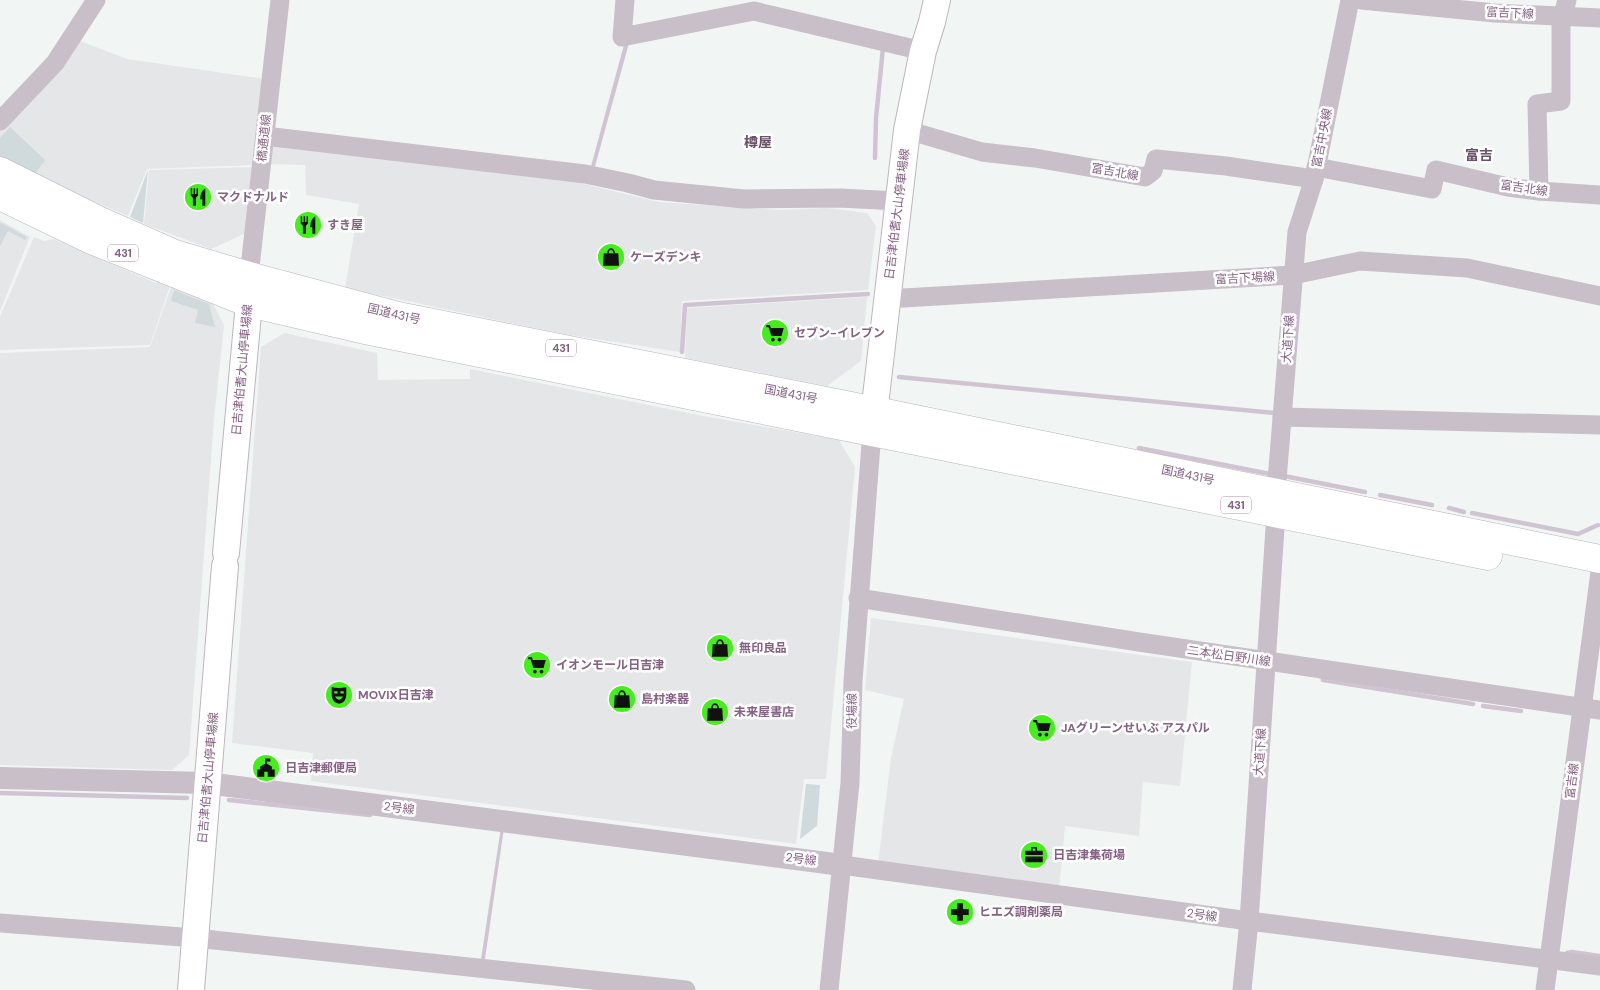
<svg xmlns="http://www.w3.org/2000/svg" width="1600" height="990" font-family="'DM Sans','Noto Sans JP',sans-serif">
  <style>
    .built { fill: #e5e6e7 }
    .green { fill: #d0d9db }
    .water { fill: #d0c4d2 }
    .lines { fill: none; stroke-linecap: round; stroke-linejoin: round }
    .stream { stroke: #d0c4d2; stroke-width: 4.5 }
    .secondary-casing { stroke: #beb4be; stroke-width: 28 }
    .trunk-casing { stroke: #bab2ba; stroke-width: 29 }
    .minor { stroke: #c8bfc8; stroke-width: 19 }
    .tertiary { stroke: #c8bfc8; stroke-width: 22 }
    .secondary { stroke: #fff; stroke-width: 26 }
    .trunk { stroke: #fff; stroke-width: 28 }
    .labels { text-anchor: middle; stroke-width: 5; stroke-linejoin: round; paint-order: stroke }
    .shield { fill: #fff; stroke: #aa91a9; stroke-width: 1 }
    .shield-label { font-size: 11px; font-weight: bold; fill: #856284 }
    .street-label { font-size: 12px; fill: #856284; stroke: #fff }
    .poi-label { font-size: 12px; font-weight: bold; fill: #856284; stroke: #fff; text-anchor: start }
    .neighbourhood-label { font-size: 14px; font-weight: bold; fill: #695169; stroke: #fff }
  </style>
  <rect width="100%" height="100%" fill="#f1f6f4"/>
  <g class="built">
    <polygon points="75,39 127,59 265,79 254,165 147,169 128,216 48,182 0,159 0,126"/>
    <polygon points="271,145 580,183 659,202 779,210 827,208 867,213 876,226 868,290 682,301 680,352 564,334 345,288 359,204 306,195 305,165 269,164"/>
    <polygon points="254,167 246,233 211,249 144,224 149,170"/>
    <polygon points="0,220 30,237 0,311"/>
    <polygon points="34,237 44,241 54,239 156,283 157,281 170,286 150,345 0,350 0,317"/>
    <polygon points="171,287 211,300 224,325 214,419 189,755 172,770 0,765 0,353 150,347"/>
    <polygon points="867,297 861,361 827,386 685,358 687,308"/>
    <polygon points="284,333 377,353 378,380 470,379 470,369 698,415 839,440 855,467 826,779 804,779 796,844 311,781 313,753 232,743 261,347"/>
    <polygon points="871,618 1192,662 1180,786 1143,782 1139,836 1065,826 1059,890 878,864 891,758 904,699 865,690"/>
  </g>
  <g class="green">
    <polygon points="10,127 45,160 35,174 0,156 0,138"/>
    <polygon points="148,170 143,223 130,217"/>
    <polygon points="0,223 1,223 27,237 25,240 8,231 0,246"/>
    <polygon points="174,290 209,304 215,327 195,323 198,310 171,301"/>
    <polygon points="806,784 820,785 817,826 800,839"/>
  </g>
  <g class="water">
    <polygon points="625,41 629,43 594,170 590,170"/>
    <polygon points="501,827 504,828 484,966 480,966"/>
  </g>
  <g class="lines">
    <g class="stream">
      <polyline points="875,158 876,118 883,48"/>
      <polyline points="682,352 685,305 868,294"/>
      <polyline points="899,377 1275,413"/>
      <polyline points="1139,448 1270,474 1270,472"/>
      <polyline points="1284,476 1365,492"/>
      <polyline points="1380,495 1432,505"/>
      <polyline points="1449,508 1464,512"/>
      <polyline points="1472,513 1578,534 1598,525"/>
      <polyline points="1319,676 1322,676 1323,680 1473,704"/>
      <polyline points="1483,706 1521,711"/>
      <polyline points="0,793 187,798"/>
      <polyline points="229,800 370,815"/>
      <polyline points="1567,953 1572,952 1600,956"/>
    </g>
    <defs>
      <g id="secondary">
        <polyline points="872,431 907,130 923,51 932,22 937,0"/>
        <polyline points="226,553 249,303 249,282"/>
        <polyline points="191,990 225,566"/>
      </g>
      <g id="trunk">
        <polyline points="0,171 98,220 175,254 249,276 398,316 876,411 1600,559"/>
        <polyline points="0,196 89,239 249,303 370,331 1488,556"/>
      </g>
    </defs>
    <use href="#secondary" class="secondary-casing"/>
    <use href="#trunk" class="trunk-casing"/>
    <g class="minor">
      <polyline points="625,0 622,37 754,11 923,51"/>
      <polyline points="1361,0 1495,13 1600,18"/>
      <polyline points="0,121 55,63 96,0"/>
      <polyline points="907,130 982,152 1035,158 1145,177 1153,171 1156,159 1226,166 1314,179"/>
      <polyline points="265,136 585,174 628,183 654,190 744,199 840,198 898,201"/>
      <polyline points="1316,167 1432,189 1436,170 1508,187 1539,191 1600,195"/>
      <polyline points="1539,191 1537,104 1561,101 1561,22 1567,0"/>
      <polyline points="249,276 280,0"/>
      <polyline points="886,299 1293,275 1360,261 1467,268 1600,296"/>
      <polyline points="1282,417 1600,425"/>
      <polyline points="1276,493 1297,232 1314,179 1350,0"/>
      <polyline points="858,598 1139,642 1600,710"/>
      <polyline points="842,865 1249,921 1600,966"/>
      <polyline points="0,923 195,938 686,990"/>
      <polyline points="829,990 850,783 853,681 872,431"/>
      <polyline points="1242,990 1249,921 1276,513"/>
      <polyline points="1545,990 1600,572"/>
    </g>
    <polyline class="tertiary" points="0,778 207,783 842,865"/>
    <use href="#secondary" class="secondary"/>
    <use href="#trunk" class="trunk"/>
  </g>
  <defs>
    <symbol id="restaurant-disc" viewBox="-11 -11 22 22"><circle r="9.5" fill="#43ef18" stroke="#fff"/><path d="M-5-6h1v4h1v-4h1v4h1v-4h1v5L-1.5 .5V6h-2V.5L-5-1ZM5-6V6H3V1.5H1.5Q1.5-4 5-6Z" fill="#111"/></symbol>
    <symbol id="shop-disc" viewBox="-11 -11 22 22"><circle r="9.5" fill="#43ef18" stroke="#fff"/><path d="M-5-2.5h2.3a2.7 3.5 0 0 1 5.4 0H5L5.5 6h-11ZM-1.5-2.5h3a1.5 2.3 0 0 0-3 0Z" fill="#111"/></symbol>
    <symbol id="supermarket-disc" viewBox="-11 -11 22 22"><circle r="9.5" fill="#43ef18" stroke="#fff"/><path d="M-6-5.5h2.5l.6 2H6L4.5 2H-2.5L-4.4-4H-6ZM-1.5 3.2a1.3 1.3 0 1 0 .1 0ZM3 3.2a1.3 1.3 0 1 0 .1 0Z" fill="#111"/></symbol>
    <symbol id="theatre-disc" viewBox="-11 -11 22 22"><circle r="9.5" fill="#43ef18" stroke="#fff"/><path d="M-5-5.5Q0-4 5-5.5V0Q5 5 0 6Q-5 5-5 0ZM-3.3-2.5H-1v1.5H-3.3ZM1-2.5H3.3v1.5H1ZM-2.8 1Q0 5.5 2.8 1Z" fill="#111"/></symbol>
    <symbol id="civic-disc" viewBox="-11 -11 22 22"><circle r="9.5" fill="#43ef18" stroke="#fff"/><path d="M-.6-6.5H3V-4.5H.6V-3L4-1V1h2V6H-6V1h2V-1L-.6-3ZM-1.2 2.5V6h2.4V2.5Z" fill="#111"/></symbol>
    <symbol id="office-disc" viewBox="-11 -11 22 22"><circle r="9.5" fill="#43ef18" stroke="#fff"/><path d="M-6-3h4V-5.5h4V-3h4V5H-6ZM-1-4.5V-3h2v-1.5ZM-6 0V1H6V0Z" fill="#111"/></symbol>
    <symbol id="pharmacy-disc" viewBox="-11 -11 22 22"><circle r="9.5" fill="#43ef18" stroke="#fff"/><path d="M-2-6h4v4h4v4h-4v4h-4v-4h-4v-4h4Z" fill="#111"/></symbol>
  </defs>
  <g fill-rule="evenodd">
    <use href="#restaurant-disc" x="182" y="181" width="32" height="32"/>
    <use href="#restaurant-disc" x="292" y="209" width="32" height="32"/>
    <use href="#shop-disc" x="595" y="241" width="32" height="32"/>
    <use href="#supermarket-disc" x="759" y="317" width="32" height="32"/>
    <use href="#shop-disc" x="704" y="632" width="32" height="32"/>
    <use href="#supermarket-disc" x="521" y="649" width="32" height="32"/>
    <use href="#theatre-disc" x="323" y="679" width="32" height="32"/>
    <use href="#shop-disc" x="606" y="683" width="32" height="32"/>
    <use href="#shop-disc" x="699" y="696" width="32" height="32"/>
    <use href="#supermarket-disc" x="1026" y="712" width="32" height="32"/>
    <use href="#civic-disc" x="250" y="752" width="32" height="32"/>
    <use href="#office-disc" x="1018" y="839" width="32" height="32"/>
    <use href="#pharmacy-disc" x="944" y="896" width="32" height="32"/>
  </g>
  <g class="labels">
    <g class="shield">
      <rect x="108" y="244.5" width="30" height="17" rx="4"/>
      <rect x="546" y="339.5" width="30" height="17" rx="4"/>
      <rect x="1221" y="496.5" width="30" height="17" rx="4"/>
    </g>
    <g class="shield-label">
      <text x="123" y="257">431</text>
      <text x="561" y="352">431</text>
      <text x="1236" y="509">431</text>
    </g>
    <g class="street-label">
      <text transform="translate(1510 13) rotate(3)" y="4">富吉下線</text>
      <text transform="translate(264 138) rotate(-84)" y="4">橋通道線</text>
      <text transform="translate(1322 138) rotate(-79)" y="4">富吉中央線</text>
      <text transform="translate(1115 172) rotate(10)" y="4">富吉北線</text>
      <text transform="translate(1524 188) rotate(8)" y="4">富吉北線</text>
      <text transform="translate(897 214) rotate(-83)" y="4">日吉津伯耆大山停車場線</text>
      <text transform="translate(1245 278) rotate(-3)" y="4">富吉下場線</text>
      <text transform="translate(394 314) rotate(13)" y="4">国道431号</text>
      <text transform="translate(1288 339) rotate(-86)" y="4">大道下線</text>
      <text transform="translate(242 370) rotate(-85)" y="4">日吉津伯耆大山停車場線</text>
      <text transform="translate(791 394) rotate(11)" y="4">国道431号</text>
      <text transform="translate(1188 475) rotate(12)" y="4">国道431号</text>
      <text transform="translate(1229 656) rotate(8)" y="4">二本松日野川線</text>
      <text transform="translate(852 711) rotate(-89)" y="4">役場線</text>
      <text transform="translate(1260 752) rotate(-86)" y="4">大道下線</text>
      <text transform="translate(208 778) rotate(-85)" y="4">日吉津伯耆大山停車場線</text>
      <text transform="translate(1572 781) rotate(-83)" y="4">富吉線</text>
      <text transform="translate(399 808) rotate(7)" y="4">2号線</text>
      <text transform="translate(801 859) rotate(7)" y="4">2号線</text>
      <text transform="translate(1202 915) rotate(8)" y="4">2号線</text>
    </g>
    <g class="poi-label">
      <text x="217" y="201">マクドナルド</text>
      <text x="327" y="229">すき屋</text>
      <text x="630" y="261">ケーズデンキ</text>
      <text x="794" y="337">セブン-イレブン</text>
      <text x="739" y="652">無印良品</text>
      <text x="556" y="669">イオンモール日吉津</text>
      <text x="358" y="699">MOVIX日吉津</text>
      <text x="641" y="703">島村楽器</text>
      <text x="734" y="716">未来屋書店</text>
      <text x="1061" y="732">JAグリーンせいぶ アスパル</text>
      <text x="285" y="772">日吉津郵便局</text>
      <text x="1053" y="859">日吉津集荷場</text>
      <text x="979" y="916">ヒエズ調剤薬局</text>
    </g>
    <g class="neighbourhood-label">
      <text x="758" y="147">樽屋</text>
      <text x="1479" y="160">富吉</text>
    </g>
  </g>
</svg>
